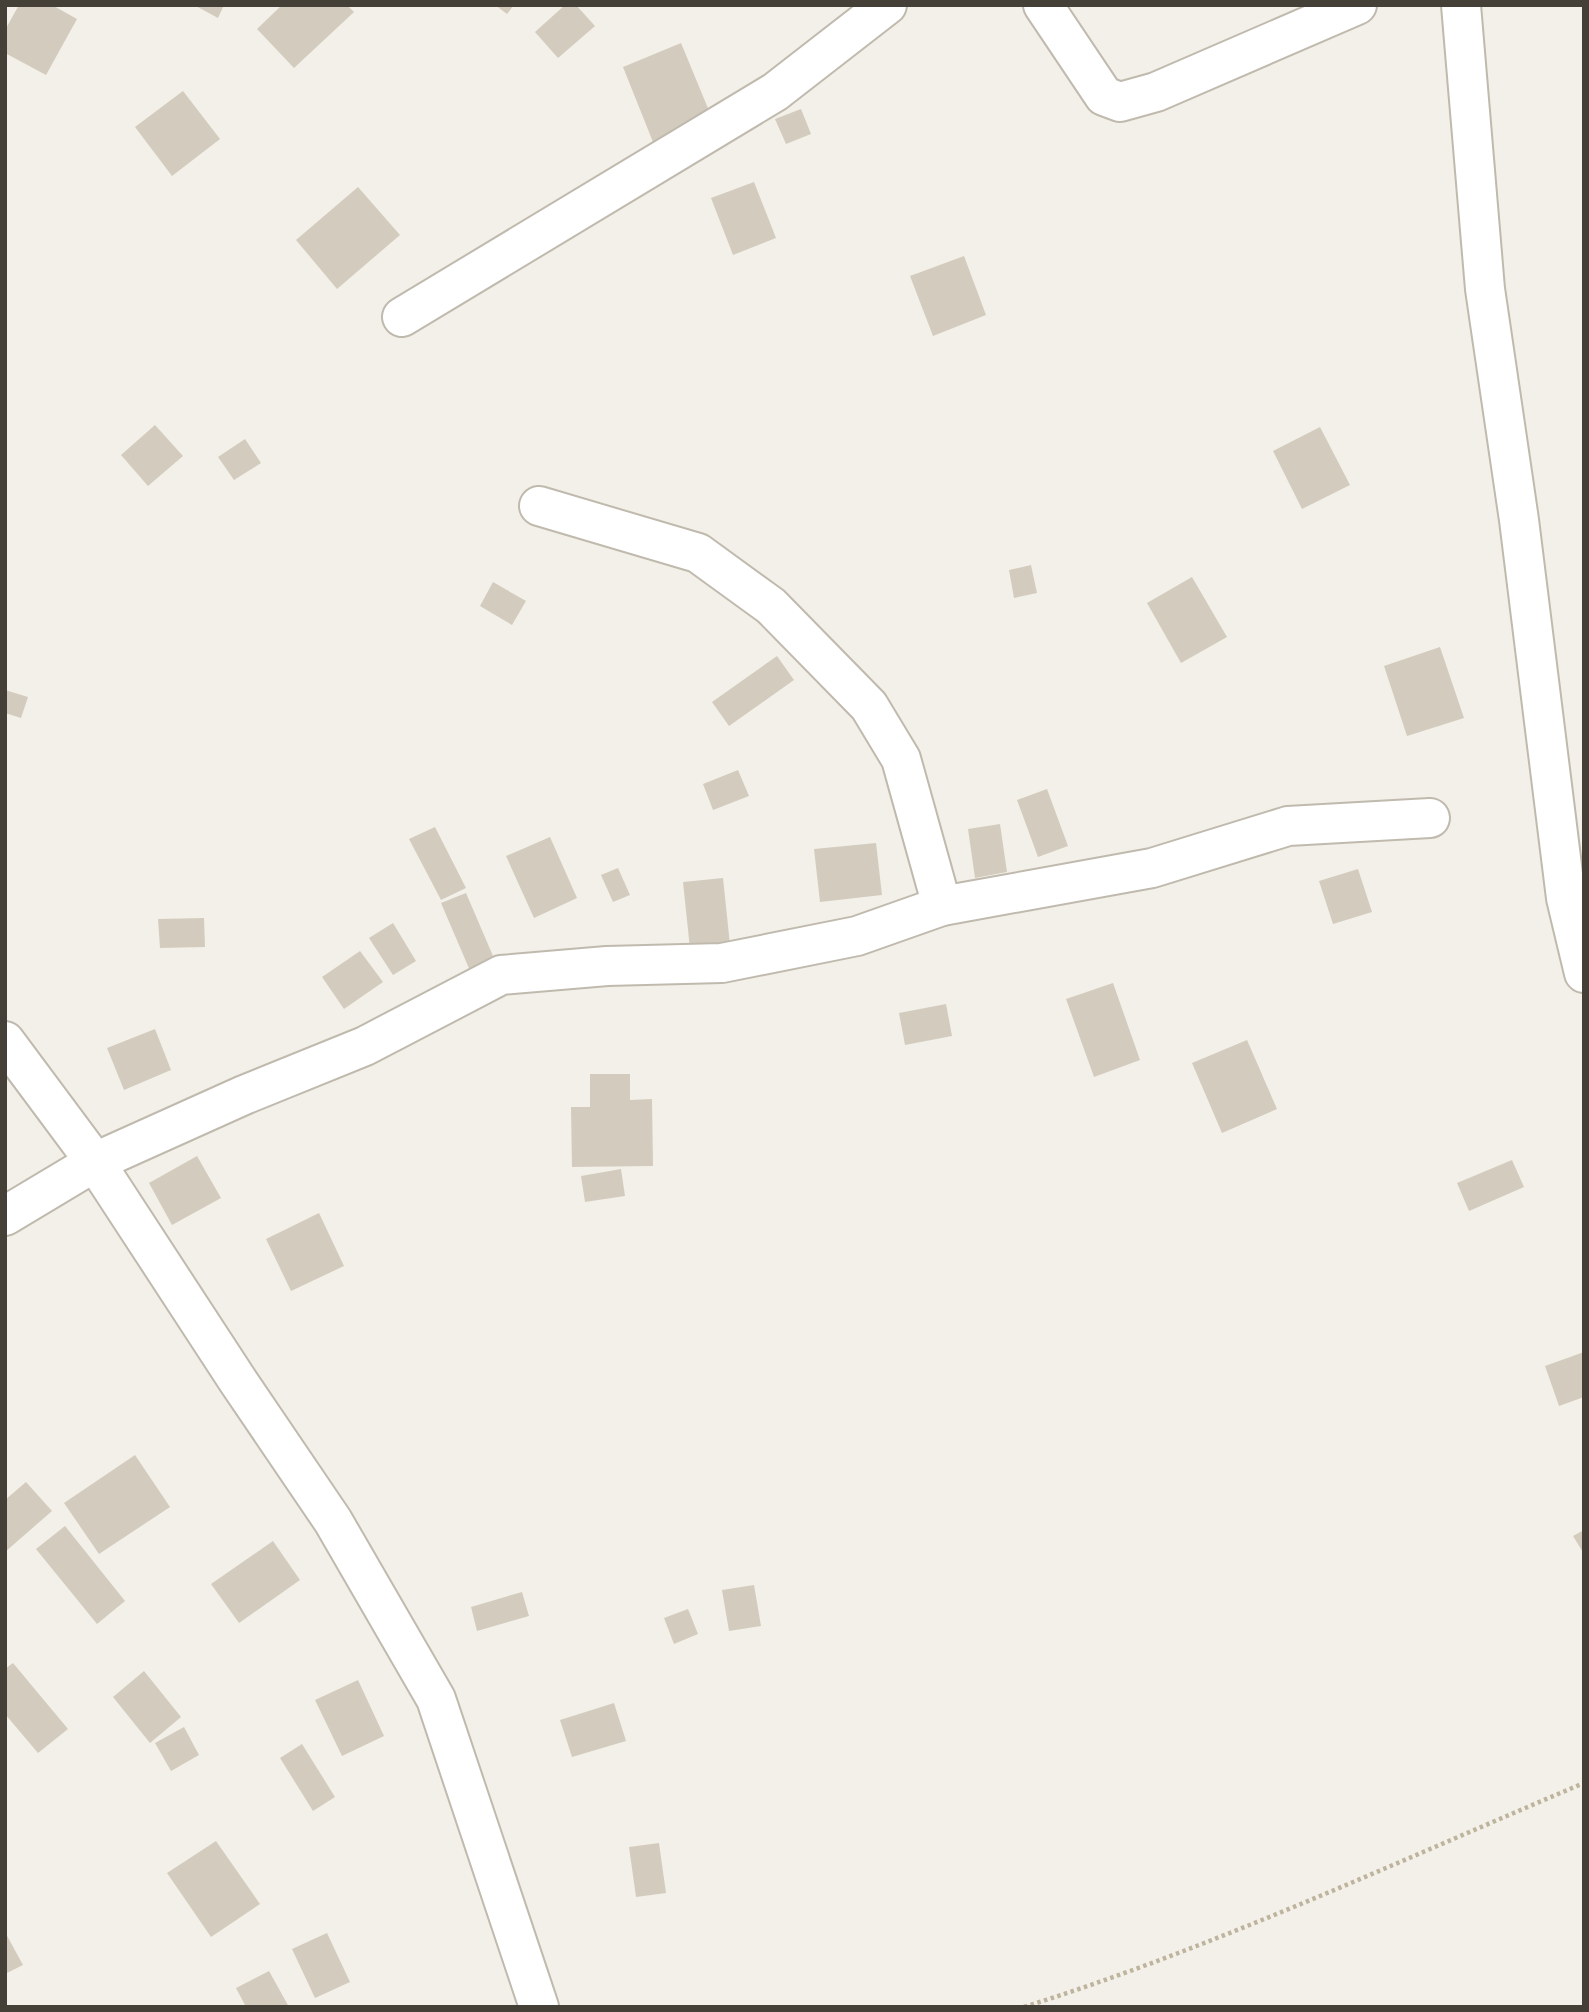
<svg xmlns="http://www.w3.org/2000/svg" width="1589" height="2012" font-family="Mulish,sans-serif">
  <style>
    .building { fill: #d3ccbe }
    .lines { fill: none; stroke-linecap: round; stroke-linejoin: round }
    .minor-casing { stroke: #c0baae; stroke-width: 42 }
    .path { stroke: #beb49e; stroke-width: 4.5; stroke-dasharray: 3.5 3.5; stroke-linecap: butt }
    .minor { stroke: #fff; stroke-width: 38 }
  </style>
  <rect width="100%" height="100%" fill="#f2f0e8"/>
  <g class="building">
    <polygon points="19,5 52,5 77,19 46,75 5,53 5,30"/>
    <polygon points="194,5 224,5 218,18"/>
    <polygon points="282,5 347,5 354,12 294,68 257,29"/>
    <polygon points="495,5 514,5 507,14"/>
    <polygon points="565,5 576,5 595,26 558,58 535,32"/>
    <polygon points="681,43 712,118 653,142 623,67"/>
    <polygon points="183,91 220,139 172,176 135,127"/>
    <polygon points="801,109 811,134 786,144 775,119"/>
    <polygon points="754,182 776,238 733,255 711,198"/>
    <polygon points="358,187 400,235 337,289 296,240"/>
    <polygon points="964,256 986,315 933,336 910,276"/>
    <polygon points="155,425 183,456 148,486 121,455"/>
    <polygon points="1320,427 1350,485 1302,509 1273,451"/>
    <polygon points="245,439 261,463 234,480 218,457"/>
    <polygon points="1031,565 1037,593 1014,598 1009,570"/>
    <polygon points="1192,577 1227,637 1181,663 1147,603"/>
    <polygon points="493,582 526,601 512,625 480,606"/>
    <polygon points="1440,647 1464,718 1407,736 1384,666"/>
    <polygon points="777,656 794,680 729,726 712,702"/>
    <polygon points="5,690 28,697 21,718 5,713"/>
    <polygon points="738,770 749,796 713,810 703,784"/>
    <polygon points="1047,789 1068,846 1038,857 1017,800"/>
    <polygon points="1000,824 1007,872 975,878 968,829"/>
    <polygon points="435,827 466,888 441,900 409,839"/>
    <polygon points="550,837 577,898 534,918 506,856"/>
    <polygon points="876,843 882,895 820,902 814,849"/>
    <polygon points="618,868 630,895 613,902 601,875"/>
    <polygon points="1358,869 1372,912 1333,924 1319,881"/>
    <polygon points="723,878 730,945 690,949 683,882"/>
    <polygon points="466,893 496,963 471,973 441,903"/>
    <polygon points="204,918 205,947 160,948 158,919"/>
    <polygon points="393,923 416,961 393,975 369,938"/>
    <polygon points="360,951 383,982 344,1009 322,977"/>
    <polygon points="1113,983 1140,1060 1094,1077 1066,999"/>
    <polygon points="946,1004 952,1036 905,1045 899,1013"/>
    <polygon points="155,1029 171,1070 124,1090 107,1048"/>
    <polygon points="1247,1040 1277,1109 1222,1133 1192,1063"/>
    <polygon points="590,1074 630,1074 630,1100 652,1099 653,1166 572,1167 571,1107 590,1107"/>
    <polygon points="197,1156 221,1198 172,1225 149,1183"/>
    <polygon points="1512,1160 1524,1187 1469,1211 1457,1183"/>
    <polygon points="621,1169 625,1196 585,1202 581,1176"/>
    <polygon points="319,1213 344,1266 291,1291 266,1239"/>
    <polygon points="1584,1352 1584,1397 1559,1406 1545,1366"/>
    <polygon points="135,1455 170,1507 99,1554 64,1503"/>
    <polygon points="26,1482 52,1511 5,1552 5,1500"/>
    <polygon points="65,1526 125,1601 97,1624 36,1549"/>
    <polygon points="1584,1530 1584,1554 1573,1536"/>
    <polygon points="273,1541 300,1580 239,1623 211,1584"/>
    <polygon points="754,1585 761,1626 729,1631 722,1590"/>
    <polygon points="522,1592 529,1616 477,1631 471,1607"/>
    <polygon points="688,1609 698,1634 674,1644 664,1618"/>
    <polygon points="13,1663 68,1729 38,1753 5,1714 5,1669"/>
    <polygon points="144,1671 181,1717 150,1743 113,1697"/>
    <polygon points="358,1680 384,1736 342,1756 315,1700"/>
    <polygon points="614,1703 626,1741 572,1757 560,1720"/>
    <polygon points="184,1727 199,1755 171,1771 155,1743"/>
    <polygon points="302,1744 335,1797 313,1811 280,1758"/>
    <polygon points="216,1841 260,1904 211,1937 167,1873"/>
    <polygon points="659,1843 666,1893 636,1897 629,1847"/>
    <polygon points="5,1932 23,1965 5,1974"/>
    <polygon points="327,1933 350,1982 315,1998 292,1949"/>
    <polygon points="269,1971 289,2007 246,2007 236,1988"/>
  </g>
  <g class="lines">
    <defs>
      <g id="minor">
        <polyline points="1043,5 1104,96 1120,102 1156,92 1357,5"/>
        <polyline points="1461,5 1485,289 1519,520 1566,898 1584,973"/>
        <polyline points="402,317 775,92 887,5"/>
        <polyline points="539,506 698,553 771,606 869,706 901,759 942,906"/>
        <polyline points="5,1041 95,1162 238,1381 333,1521 436,1699 539,2007"/>
        <polyline points="5,1216 95,1162 244,1095 365,1046 501,975 607,966 722,963 857,936 942,906 1152,868 1288,826 1430,818"/>
      </g>
    </defs>
    <use href="#minor" class="minor-casing"/>
    <path class="path" d="M 1024,2007 C 1215,1947 1399,1861 1584,1783"/>
    <use href="#minor" class="minor"/>
  </g>
  <rect width="1589" height="2012" fill="none" stroke="#454037" stroke-width="14"/>
</svg>
